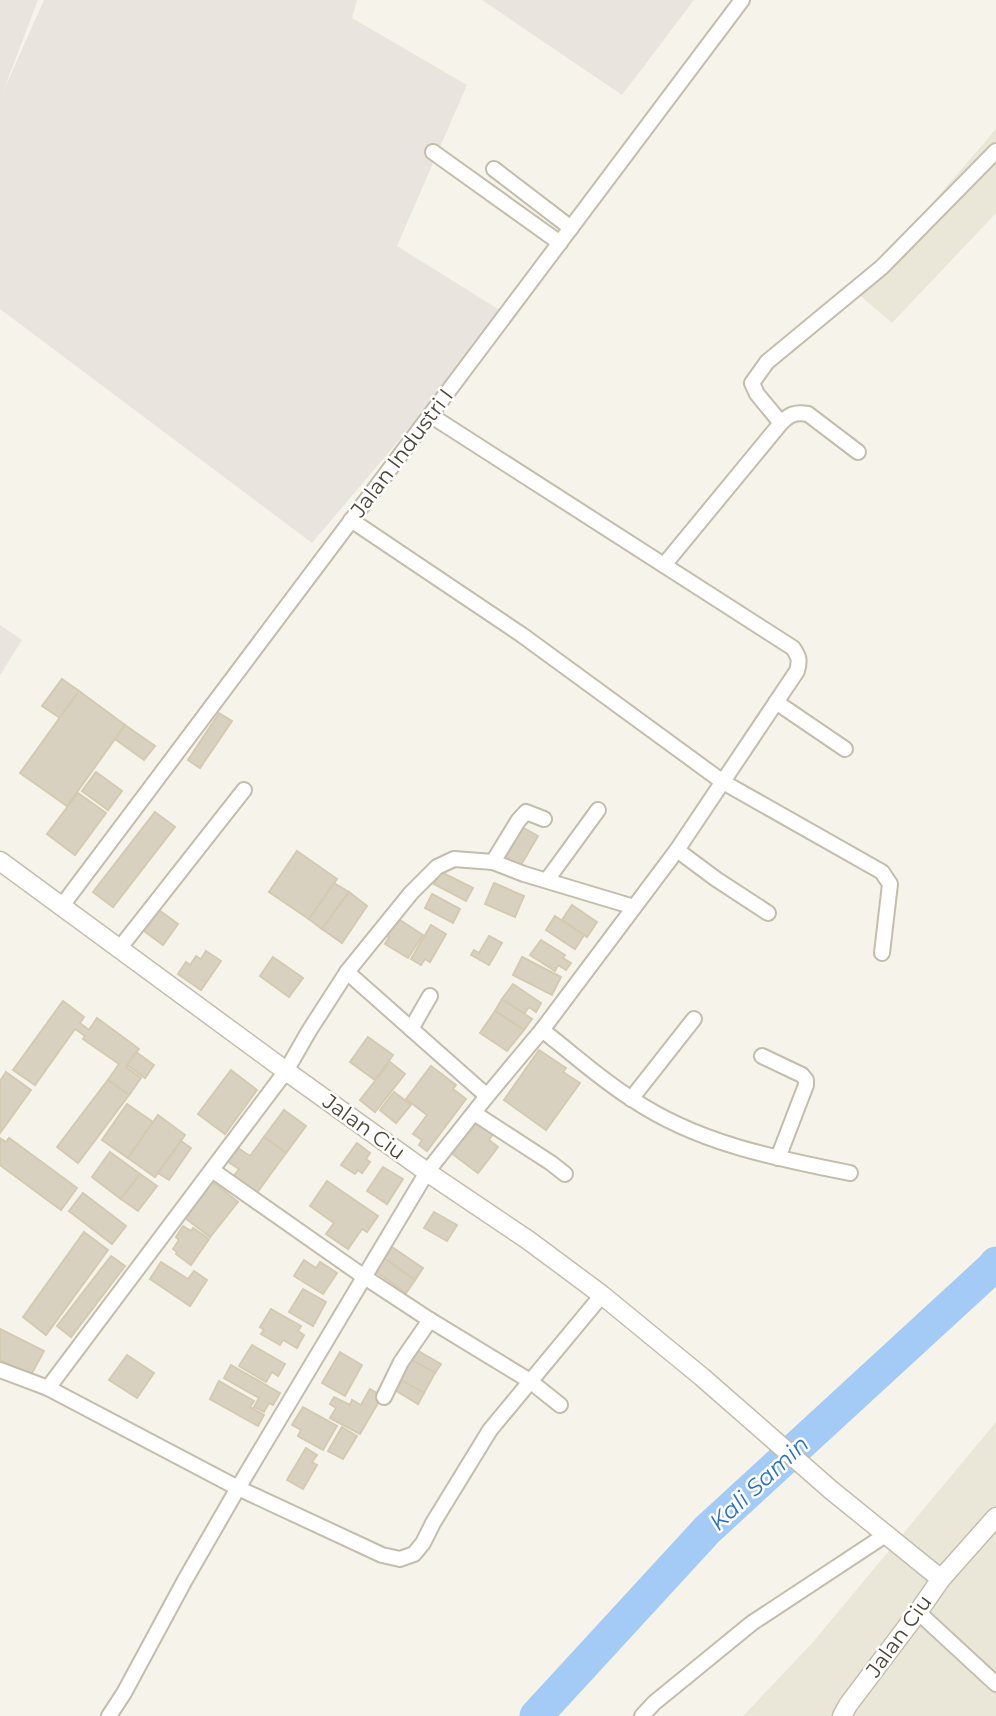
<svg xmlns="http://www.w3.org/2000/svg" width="996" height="1716" font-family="Montserrat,sans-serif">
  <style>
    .residential { fill: #eae7d8 }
    .industrial { fill: #e9e5de }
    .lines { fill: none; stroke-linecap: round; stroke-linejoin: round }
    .river { stroke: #a3cbf6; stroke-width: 33 }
    .building { fill: #d9d1bf; stroke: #d4cab1; stroke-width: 2 }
    .minor-casing { stroke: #c3bdac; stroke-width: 18 }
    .tertiary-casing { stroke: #c3bdac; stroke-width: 21 }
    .minor { stroke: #fff; stroke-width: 14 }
    .tertiary { stroke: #fff; stroke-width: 18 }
    .labels { text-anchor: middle; stroke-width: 5; stroke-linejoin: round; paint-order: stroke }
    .street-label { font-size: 21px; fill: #4b4537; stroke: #fff }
    .water-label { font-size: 23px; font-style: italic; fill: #276fc1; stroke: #fff }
  </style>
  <rect width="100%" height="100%" fill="#f6f4ea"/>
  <g class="residential">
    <polygon points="996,129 996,213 892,323 856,292"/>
    <polygon points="996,1422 996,1716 743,1716 813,1642"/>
  </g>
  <g class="industrial">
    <polygon points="0,0 38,0 3,92 44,0 357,0 352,18 467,85 397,246 506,314 312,543 0,309"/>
    <polygon points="482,0 694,0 622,95"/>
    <polygon points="0,625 22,640 0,675"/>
  </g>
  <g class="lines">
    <polyline class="river" points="536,1716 707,1530 993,1267 996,1263"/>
  </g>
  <g class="building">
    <polygon points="62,679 79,691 60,718 42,706"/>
    <polygon points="79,691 125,725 67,806 20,773"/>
    <polygon points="219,713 232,721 200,768 188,760"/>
    <polygon points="125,725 155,746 144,760 115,739"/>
    <polygon points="96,772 122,791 108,810 82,791"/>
    <polygon points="78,793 106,813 75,855 47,834"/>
    <polygon points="155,812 175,827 113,907 93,892"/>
    <polygon points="522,827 538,836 521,865 505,857"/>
    <polygon points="297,851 337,879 309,919 269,892"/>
    <polygon points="441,872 473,888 466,901 434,884"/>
    <polygon points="334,883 349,892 322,929 309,919"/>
    <polygon points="494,883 524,896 515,917 485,904"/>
    <polygon points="349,892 367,906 342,943 322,929"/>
    <polygon points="432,894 460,909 453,923 425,908"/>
    <polygon points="572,905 597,922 587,937 562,920"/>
    <polygon points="159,910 178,924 163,945 144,931"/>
    <polygon points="555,916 584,935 575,949 546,930"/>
    <polygon points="391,920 397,924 400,920 423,935 408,958 385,944 389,937 383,933"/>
    <polygon points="431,925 446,934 430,962 425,959 421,965 411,959"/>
    <polygon points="489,936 502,943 489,965 471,955 474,950 479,953"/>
    <polygon points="541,940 565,955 563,958 571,963 566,970 558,965 555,971 530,955"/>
    <polygon points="206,951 221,961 201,990 178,974 186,962 190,965 196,956 201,959"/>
    <polygon points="273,957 303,978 289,997 260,976"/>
    <polygon points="522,957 561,977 552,995 513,975"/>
    <polygon points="513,984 541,1003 536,1012 529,1007 524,1014 502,999"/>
    <polygon points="502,999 532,1019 524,1030 495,1011"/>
    <polygon points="63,1001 84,1017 80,1023 89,1030 97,1018 139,1049 126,1067 141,1078 129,1095 108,1080 119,1064 83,1039 85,1036 75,1029 35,1085 13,1070"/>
    <polygon points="495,1011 524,1030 507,1051 480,1033"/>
    <polygon points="368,1037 393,1055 375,1080 350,1062"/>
    <polygon points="539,1050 566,1068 563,1072 580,1083 546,1130 504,1100"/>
    <polygon points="136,1052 154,1065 145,1078 127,1065"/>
    <polygon points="390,1062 405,1074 375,1112 360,1100"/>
    <polygon points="431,1066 456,1085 453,1089 466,1099 427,1151 419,1145 422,1140 413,1134 427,1115 406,1099"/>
    <polygon points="231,1070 257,1090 225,1134 198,1114"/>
    <polygon points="6,1072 31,1090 0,1133 0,1081"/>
    <polygon points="108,1080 129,1095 78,1163 57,1147"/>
    <polygon points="394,1092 411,1105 396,1123 380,1110"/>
    <polygon points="127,1104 153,1122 128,1158 102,1140"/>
    <polygon points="284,1110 306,1126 286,1153 264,1137"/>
    <polygon points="158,1115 185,1135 155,1177 128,1158"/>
    <polygon points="476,1118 494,1132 489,1140 498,1147 478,1173 450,1152"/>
    <polygon points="264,1137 286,1153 256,1194 233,1177 239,1169 228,1162 238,1148 250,1156"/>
    <polygon points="0,1138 6,1142 9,1138 77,1188 61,1210 0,1165"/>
    <polygon points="181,1141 191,1148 169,1180 158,1173"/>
    <polygon points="357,1143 370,1153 366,1159 370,1162 362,1173 358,1170 355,1174 341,1165"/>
    <polygon points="110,1152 140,1174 121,1199 92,1177"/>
    <polygon points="383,1167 403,1179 387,1204 367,1191"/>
    <polygon points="140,1174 157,1186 138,1211 121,1199"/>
    <polygon points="212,1181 238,1202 210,1237 184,1217"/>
    <polygon points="327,1181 378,1216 367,1232 362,1229 348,1249 326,1234 334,1223 310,1206"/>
    <polygon points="83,1193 126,1226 112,1244 69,1211"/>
    <polygon points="434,1212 457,1225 447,1241 424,1228"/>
    <polygon points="183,1226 191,1231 193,1228 209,1239 191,1265 176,1254 177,1252 173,1249 179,1240 176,1237"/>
    <polygon points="84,1232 108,1250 46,1335 23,1317"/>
    <polygon points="389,1245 423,1268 415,1280 381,1256"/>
    <polygon points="111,1256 125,1266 71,1337 57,1326"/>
    <polygon points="381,1256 415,1280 406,1293 372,1269"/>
    <polygon points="304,1260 316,1268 320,1262 337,1273 323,1294 294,1276"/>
    <polygon points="161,1262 188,1279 194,1271 207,1280 190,1306 150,1279"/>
    <polygon points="303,1289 326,1302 313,1326 289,1312"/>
    <polygon points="271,1309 301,1326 298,1331 304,1335 297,1348 283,1340 280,1345 261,1334 264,1330 260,1327"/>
    <polygon points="0,1329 44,1351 31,1375 0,1360"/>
    <polygon points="252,1345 285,1364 278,1376 272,1372 266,1382 239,1366"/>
    <polygon points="415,1349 441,1364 435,1373 410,1359"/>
    <polygon points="340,1352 362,1365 345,1396 322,1383"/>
    <polygon points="127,1355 154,1373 137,1398 109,1380"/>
    <polygon points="410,1359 435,1373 424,1393 399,1379"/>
    <polygon points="231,1365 280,1393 273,1405 269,1403 264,1412 254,1407 259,1398 224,1378"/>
    <polygon points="399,1379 424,1393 418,1404 393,1389"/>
    <polygon points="219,1381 254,1401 250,1407 264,1415 258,1426 210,1399"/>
    <polygon points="370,1389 382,1396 360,1434 330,1418 336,1408 330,1404 334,1397 350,1405 352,1400 361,1405"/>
    <polygon points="303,1407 337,1426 323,1450 298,1436 301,1430 292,1425"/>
    <polygon points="342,1427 357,1436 343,1459 328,1451"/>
    <polygon points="306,1448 317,1455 312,1462 317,1465 303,1489 287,1480"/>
  </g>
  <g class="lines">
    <defs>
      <g id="minor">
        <polyline points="433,152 560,243"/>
        <polyline points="494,169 571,228"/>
        <path d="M 781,423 C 790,414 795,412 808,414 L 858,452"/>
        <polyline points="351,520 522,635 723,782 882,872 890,884 882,953"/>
        <polyline points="664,565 781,423 757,394 752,383 767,362 882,267 996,151"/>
        <polyline points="776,702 845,749"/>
        <polyline points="677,850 716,879 768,913"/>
        <polyline points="493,862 518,821 526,812 544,819"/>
        <polyline points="547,880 598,810"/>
        <path d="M 61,907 C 286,603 515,302 742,0"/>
        <polyline points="119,949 244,790"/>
        <polyline points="347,972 487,1096"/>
        <polyline points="411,1029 430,996"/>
        <path d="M 542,1030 C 572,1053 600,1079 632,1099 C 697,1143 774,1158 850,1173"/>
        <polyline points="762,1056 802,1075 806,1080 806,1085 778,1158"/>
        <polyline points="631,1099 694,1019"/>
        <polyline points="474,1113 551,1163 565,1174"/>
        <polyline points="212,1170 363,1276 430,1320 530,1381 560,1405"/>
        <polyline points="0,1370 48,1388 238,1488 382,1555 400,1559 414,1554 423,1543 433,1523 490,1430 602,1295"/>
        <polyline points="48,1388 286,1071 309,1031 347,972 411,893 437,867 454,859 493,862 524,874 634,907"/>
        <polyline points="384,1397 401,1362 430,1320"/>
        <polyline points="918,1612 996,1684"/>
        <path d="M 109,1716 L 124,1693 L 185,1580 L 238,1488 L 427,1172 L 487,1096 L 542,1030 L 677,850 L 797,671 C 800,660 799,657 793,648 L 430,415"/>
        <polyline points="642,1716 654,1703 752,1623 887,1534"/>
      </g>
      <g id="tertiary">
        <polyline points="0,861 286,1071 427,1172 528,1240 602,1295 702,1377 831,1490 941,1579"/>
        <polyline points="842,1716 848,1705 918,1612 941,1579 996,1517"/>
      </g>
    </defs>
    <use href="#minor" class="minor-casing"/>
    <use href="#tertiary" class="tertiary-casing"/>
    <use href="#minor" class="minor"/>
    <use href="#tertiary" class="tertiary"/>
  </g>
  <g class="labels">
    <g class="street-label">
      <text transform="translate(402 453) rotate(-53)" y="7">Jalan Industri I</text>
      <text transform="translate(364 1127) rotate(36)" y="7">Jalan Ciu</text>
      <text transform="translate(899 1636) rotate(-54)" y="7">Jalan Ciu</text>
    </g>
    <g class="water-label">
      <text transform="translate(759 1483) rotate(-43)" y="8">Kali Samin</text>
    </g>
  </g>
</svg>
